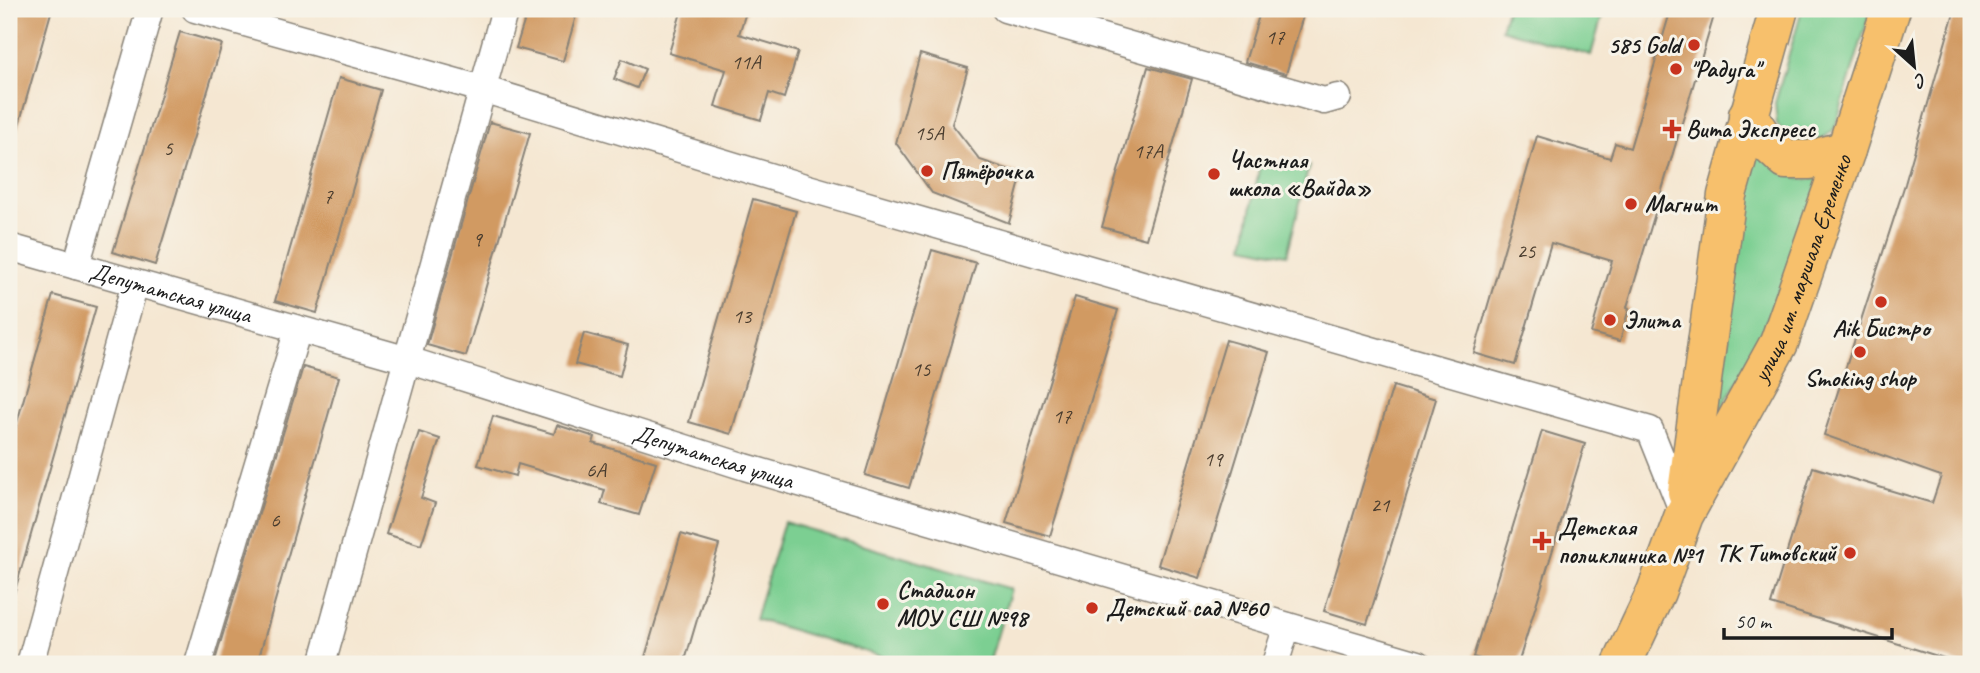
<svg xmlns="http://www.w3.org/2000/svg" width="1980" height="673" font-family="Caveat,sans-serif">
  <style>
    .green { fill: #7ccf92; stroke: #4c7657; stroke-width: 2 }
    .building { fill: #d19a62 }
    .lines { fill: none; stroke-linecap: round; stroke-linejoin: round }
    .minor-casing { stroke: #888277; stroke-width: 29 }
    .trunk-casing { stroke: #888277; stroke-width: 41 }
    .minor { stroke: #fff; stroke-width: 26 }
    .trunk { stroke: #f7c06c; stroke-width: 38 }
    .poi-dot { fill: #c8321e; stroke: #f7f3e8; stroke-width: 2.5 }
    .labels { text-anchor: middle; stroke-width: 6; stroke-linejoin: round; paint-order: stroke }
    .number-label { font-size: 21px; fill: #493c2e }
    .poi-label { font-size: 24px; font-weight: bold; fill: #1c1c1c; stroke: #f7f3e8; text-anchor: start }
    .street-label { font-size: 24px; fill: #1c1c1c; stroke: #f7f3e8 }
  </style>
  <rect width="100%" height="100%" fill="#f7f3e8"/>
  <filter id="ink" filterUnits="userSpaceOnUse"><feTurbulence type="fractalNoise" baseFrequency=".0143" numOctaves="2"/><feDisplacementMap in="SourceGraphic" scale="14" xChannelSelector="R" yChannelSelector="G"/><feConvolveMatrix kernelMatrix="1 2 1 2 8 2 1 2 1" color-interpolation-filters="sRGB"/></filter>
  <filter id="wash" filterUnits="userSpaceOnUse"><feTurbulence type="fractalNoise" baseFrequency=".00686" numOctaves="4" result="noise"/><feDisplacementMap in="SourceGraphic" scale="28" xChannelSelector="R" yChannelSelector="G"/><feGaussianBlur stdDeviation="1.57" result="paint"/><feColorMatrix in="noise" values="0 0 0 0 0 0 0 0 0 0 0 0 0 0 0 0 0 1.4 0 .05"/><feComposite in="paint" operator="in"/></filter>
  <g filter="url(#wash)">
    <rect width="100%" height="100%" fill="#f5e7d2"/>
    <g class="green">
      <polygon points="1507,9 1604,9 1591,55 1501,29"/>
      <polygon points="1802,9 1871,9 1835,128 1819,142 1796,142 1777,125 1775,103"/>
      <polygon points="1756,152 1799,179 1823,179 1782,286 1751,356 1710,429"/>
      <polygon points="1260,164 1309,166 1287,255 1244,246"/>
      <polygon points="784,522 1011,589 989,664 907,664 755,619"/>
    </g>
    <g id="blocks">
      <g class="building">
        <polygon points="9,9 52,9 14,142 9,141"/>
        <polygon points="528,9 578,9 563,61 516,48"/>
        <polygon points="682,9 747,9 739,34 798,52 784,98 769,93 761,120 715,106 726,70 669,53"/>
        <polygon points="1261,9 1305,9 1286,74 1245,62"/>
        <polygon points="1671,9 1716,9 1627,307 1629,308 1620,341 1591,333 1612,261 1551,243 1515,365 1474,353 1537,136 1610,158 1615,143 1630,148"/>
        <polygon points="1955,9 1971,9 1971,664 1963,664 1771,604 1813,467 1932,503 1941,476 1824,435 1905,184"/>
        <polygon points="180,32 222,44 155,265 113,252"/>
        <polygon points="920,54 968,68 952,124 980,160 1022,174 1009,223 932,193 896,143"/>
        <polygon points="622,59 645,69 637,88 614,79"/>
        <polygon points="1148,67 1192,79 1146,239 1102,227"/>
        <polygon points="339,78 381,90 317,313 275,301"/>
        <polygon points="490,122 530,133 466,356 427,345"/>
        <polygon points="753,199 796,211 731,434 689,422"/>
        <polygon points="932,250 976,263 909,488 865,475"/>
        <polygon points="53,295 96,307 14,594 9,593 9,451"/>
        <polygon points="1075,297 1118,310 1050,536 1006,523"/>
        <polygon points="584,333 628,345 620,376 575,364"/>
        <polygon points="1226,340 1269,352 1200,578 1158,565"/>
        <polygon points="303,367 339,377 257,664 214,664"/>
        <polygon points="1393,386 1436,399 1367,624 1324,611"/>
        <polygon points="493,416 554,434 557,425 595,437 593,443 656,462 639,515 601,504 605,490 518,464 515,476 478,465"/>
        <polygon points="1542,431 1585,444 1518,664 1498,664 1473,657"/>
        <polygon points="419,432 440,439 421,498 435,503 421,545 386,534"/>
        <polygon points="681,534 719,545 684,664 643,664"/>
      </g>
    </g>
  </g>
  <g filter="url(#ink)">
    <use href="#blocks" fill-opacity="0" stroke="#888277" stroke-width="2"/>
    <g class="lines">
      <defs>
        <g id="minor">
          <polyline points="195,9 482,89 808,188 1650,430 1682,510"/>
          <polyline points="1005,9 1324,101 1338,97"/>
          <path id="s1" d="M 9,247 L 408,360 L 745,467 L 1418,664"/>
          <polyline points="76,266 150,9"/>
          <polyline points="30,664 135,283"/>
          <polyline points="198,664 298,329"/>
          <polyline points="322,664 505,9"/>
          <polyline points="1275,664 1287,626"/>
        </g>
        <g id="trunk">
          <polyline points="1748,115 1764,140 1786,160 1810,160 1846,150"/>
          <polyline points="1687,492 1727,195 1779,9"/>
          <path id="s2" d="M 1622,664 L 1656,592 L 1684,515 L 1779,343 L 1846,150 L 1891,9"/>
        </g>
      </defs>
      <use href="#minor" class="minor-casing"/>
      <use href="#trunk" class="trunk-casing"/>
      <use href="#minor" class="minor"/>
      <use href="#trunk" class="trunk"/>
    </g>
  </g>
  <g class="poi-dot">
    <circle cx="1694" cy="45" r="7"/>
    <circle cx="1676" cy="69" r="7"/>
    <path d="M1668.5 118.5h7v7h7v7h-7v7h-7v-7h-7v-7h7z"/>
    <circle cx="927" cy="171" r="7"/>
    <circle cx="1214" cy="174" r="7"/>
    <circle cx="1631" cy="204" r="7"/>
    <circle cx="1881" cy="302" r="7"/>
    <circle cx="1610" cy="320" r="7"/>
    <circle cx="1860" cy="352" r="7"/>
    <path d="M1538.5 530.5h7v7h7v7h-7v7h-7v-7h-7v-7h7z"/>
    <circle cx="1850" cy="553" r="7"/>
    <circle cx="883" cy="604" r="7"/>
    <circle cx="1092" cy="608" r="7"/>
  </g>
  <g class="labels">
    <g class="number-label">
      <text x="1275" y="44">17</text>
      <text x="746" y="69">11А</text>
      <text x="929" y="140">15А</text>
      <text x="168" y="155">5</text>
      <text x="1148" y="158">17А</text>
      <text x="328" y="203">7</text>
      <text x="477" y="246">9</text>
      <text x="1526" y="258">25</text>
      <text x="742" y="323">13</text>
      <text x="921" y="376">15</text>
      <text x="1062" y="423">17</text>
      <text x="1213" y="466">19</text>
      <text x="596" y="477">6А</text>
      <text x="1380" y="512">21</text>
      <text x="275" y="527">6</text>
    </g>
    <g class="poi-label">
      <text x="1680" y="53" text-anchor="end">585 Gold</text>
      <text x="1690" y="77">"Радуга"</text>
      <text x="1686" y="137">Вита Экспресс</text>
      <text x="1228" y="168">Частная<tspan x="1228" dy="28">школа «Вайда»</tspan></text>
      <text x="941" y="179">Пятёрочка</text>
      <text x="1645" y="212">Магнит</text>
      <text x="1624" y="328">Элита</text>
      <text x="1881" y="336" text-anchor="middle">Aik Бистро</text>
      <text x="1860" y="386" text-anchor="middle">Smoking shop</text>
      <text x="1558" y="535">Детская<tspan x="1558" dy="28">поликлиника №1</tspan></text>
      <text x="1836" y="561" text-anchor="end">ТК Титовский</text>
      <text x="897" y="598">Стадион<tspan x="897" dy="28">МОУ СШ №98</tspan></text>
      <text x="1106" y="616">Детский сад №60</text>
    </g>
    <g class="street-label">
      <text dy="8" stroke="none"><textPath href="#s2" startOffset="436">улица им. маршала Еременко</textPath></text>
      <text dy="8" stroke="none"><textPath href="#s1" startOffset="168">Депутатская улица</textPath></text>
      <text dy="8" stroke="none"><textPath href="#s1" startOffset="735">Депутатская улица</textPath></text>
    </g>
  </g>
  <rect width="1980" height="673" fill="none" stroke="#f7f3e8" stroke-width="35"/>
  <g transform="translate(1914 66) rotate(153)" stroke="#f7f3e8" stroke-width="5" paint-order="stroke">
  <path d="M0-5L12 26L0 18L-12 26Z" fill="#1c1c1c"/>
  <text y="-10" font-size="19" font-weight="bold" text-anchor="middle" fill="#1c1c1c">С</text>
  </g>
  <path d="M1724 628v10h168v-10" fill="none" stroke="#1c1c1c" stroke-width="3.5"/>
  <text x="1735" y="628" font-size="21" fill="#1c1c1c" stroke="#f7f3e8" stroke-width="5" paint-order="stroke">50 m</text>
</svg>
